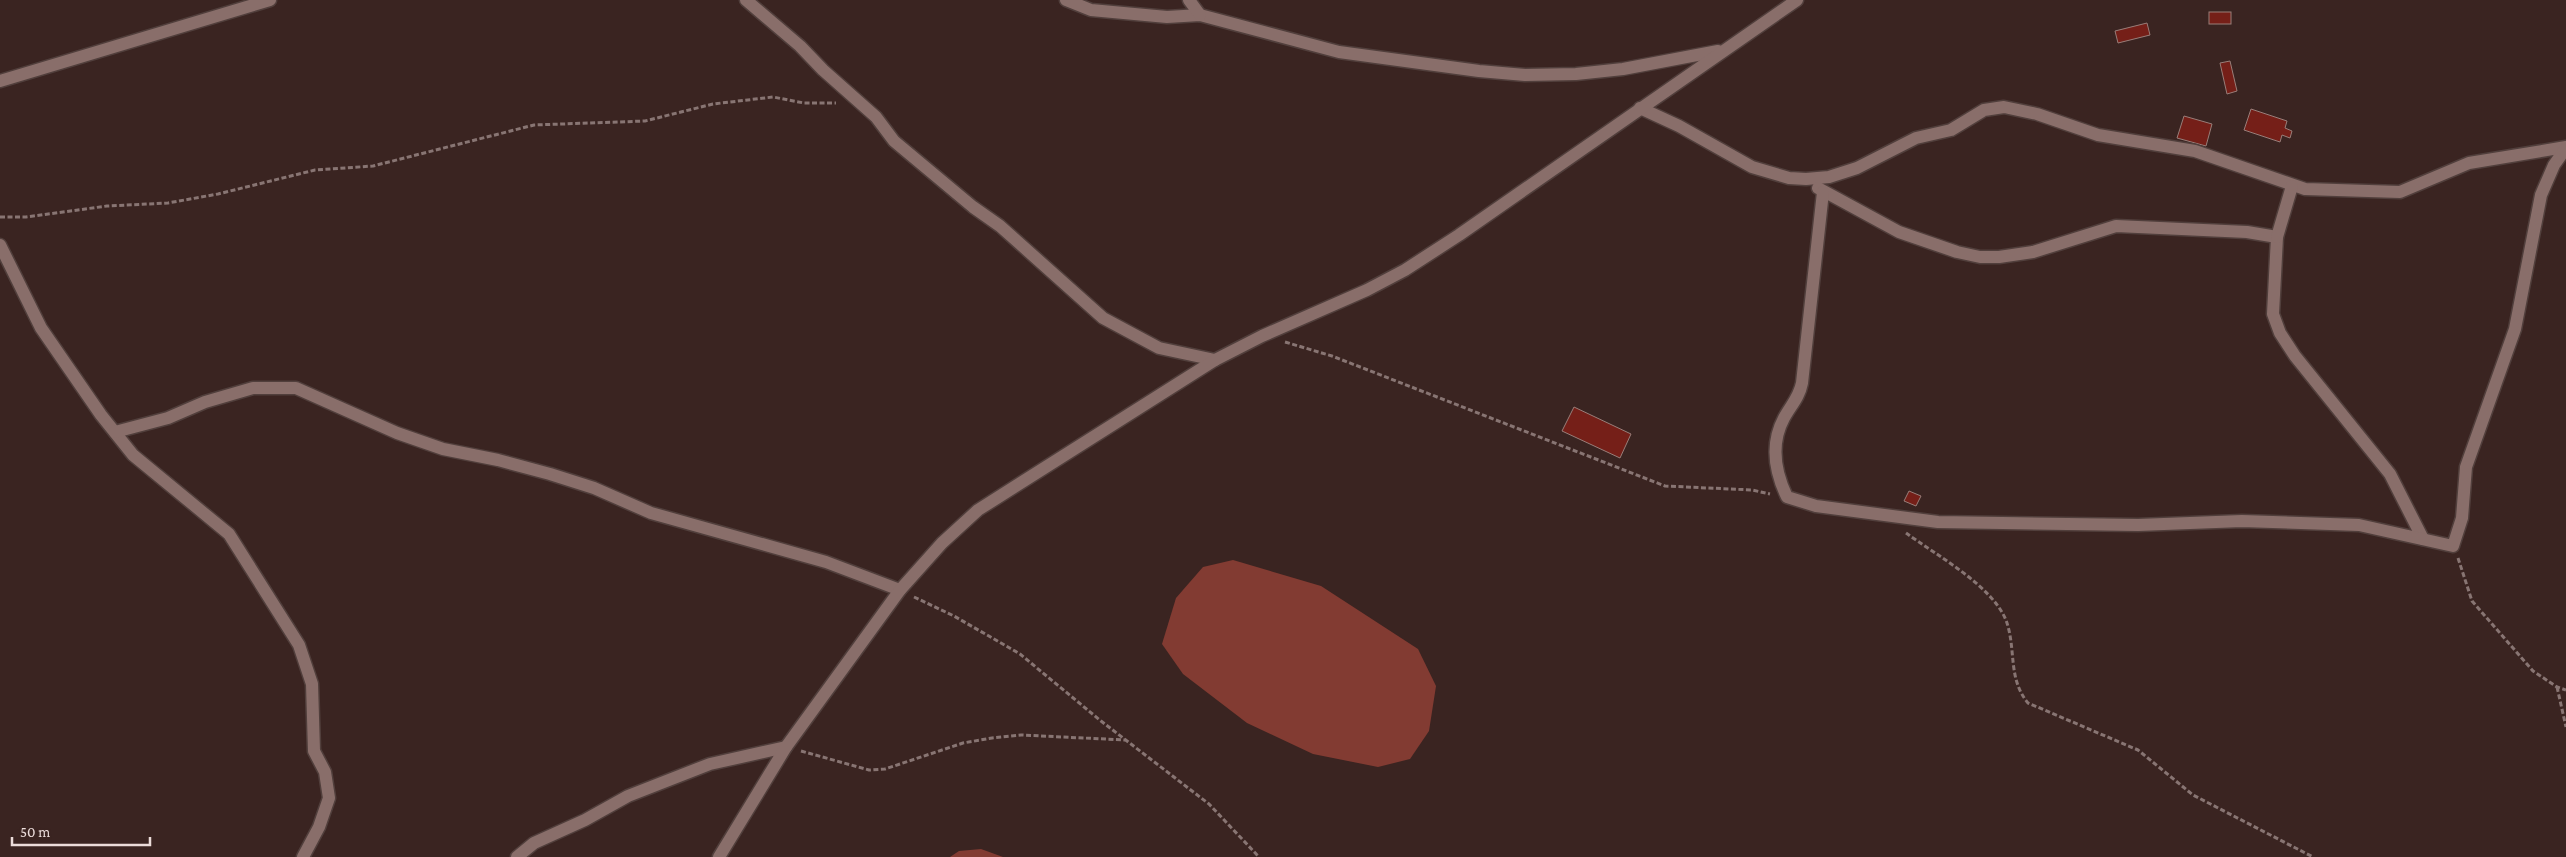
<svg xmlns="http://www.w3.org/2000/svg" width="2566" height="857" font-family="'Crimson Pro',serif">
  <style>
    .green { fill: #823b32 }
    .building { fill: #751f18; stroke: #997e79 }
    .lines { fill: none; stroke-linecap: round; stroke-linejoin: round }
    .minor-casing { stroke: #513f3c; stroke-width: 15 }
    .path { stroke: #887573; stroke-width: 3; stroke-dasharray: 5 2.5; stroke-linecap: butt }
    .minor { stroke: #896e6a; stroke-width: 12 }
  </style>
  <rect width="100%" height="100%" fill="#3a2421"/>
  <g class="green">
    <polygon points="1233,560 1321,586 1418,649 1436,686 1429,731 1410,759 1378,767 1313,754 1247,723 1183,674 1162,644 1176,598 1203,567"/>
    <polygon points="981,849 1003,857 950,857 959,851"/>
  </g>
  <g class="building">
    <rect x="2209" y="12" width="22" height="12"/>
    <polygon points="2147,23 2150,35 2118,43 2115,31"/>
    <polygon points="2230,61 2237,91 2227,94 2220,63"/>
    <polygon points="2251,109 2287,121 2285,128 2292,131 2290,138 2282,135 2280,142 2244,130"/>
    <polygon points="2184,116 2212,124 2206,146 2177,138"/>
    <polygon points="1574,407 1631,434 1620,458 1562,431"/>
    <polygon points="1909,491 1921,496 1916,506 1904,501"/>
  </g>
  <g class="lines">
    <defs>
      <g id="minor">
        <polyline points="746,0 800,46 823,70 876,117 894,141 973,207 1000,226 1103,318 1159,348 1215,360"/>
        <polyline points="1066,0 1091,10 1167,17 1200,15 1339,52 1479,71 1525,75 1576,74 1623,69 1718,51"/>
        <polyline points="1189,0 1200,15"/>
        <polyline points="0,81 270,0"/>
        <polyline points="1640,108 1679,126 1752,167 1789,178 1806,179 1829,177 1857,168 1916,138 1951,130 1984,110 2004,107 2037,114 2098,135 2195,151 2305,189 2400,192 2469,163 2566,147"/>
        <polyline points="1818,188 1899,232 1957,252 1980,257 1999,257 2033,252 2116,226 2247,232 2277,237 2273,314 2280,333 2295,356 2390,474 2423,539"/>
        <path d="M 1823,192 L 1802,383 C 1799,398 1791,405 1784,418 C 1770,444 1775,472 1787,497 L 1816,506 L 1938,522 L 2138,525 L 2242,521 L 2359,525 L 2453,546 L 2462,518 L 2466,467 L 2515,329 L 2541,195 L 2554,165 L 2566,148"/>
        <polyline points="2277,237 2292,186"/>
        <polyline points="0,245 41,328 101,415 133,455 229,534 299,645 312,684 314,751 325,772 329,798 319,827 303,857"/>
        <polyline points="115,432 168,418 205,402 253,388 296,388 397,433 443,449 498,460 550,474 594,488 651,513 826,562 900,590"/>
        <polyline points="517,857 534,843 585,820 628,796 710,764 786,747"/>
        <polyline points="719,857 786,747 900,590 942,543 978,510 1215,360 1262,336 1367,290 1405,270 1459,235 1797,0"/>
      </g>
    </defs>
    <use href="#minor" class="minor-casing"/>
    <g class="path">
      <polyline points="0,217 26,217 107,206 168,203 218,194 315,170 373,166 534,125 645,121 713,104 773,97 804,103 836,103"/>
      <polyline points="1285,342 1332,356 1665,486 1752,490 1770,494"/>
      <path d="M 1906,533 C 1936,555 1995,587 2007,623 C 2016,651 2008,679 2028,703 L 2138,750 L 2193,795 L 2313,857"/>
      <polyline points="2458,558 2472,601 2533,671 2557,687 2566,690"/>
      <polyline points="914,597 954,616 1020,654 1101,721 1209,804 1259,857"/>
      <polyline points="2557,687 2566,727"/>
      <polyline points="801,751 869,770 885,769 963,743 992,738 1021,735 1125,740"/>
    </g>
    <use href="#minor" class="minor"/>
  </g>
  <path d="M12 837v8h138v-8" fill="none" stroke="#ebdcda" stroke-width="2.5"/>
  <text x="20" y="837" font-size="15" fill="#ebdcda" stroke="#3a2421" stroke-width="4" paint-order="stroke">50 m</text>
</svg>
